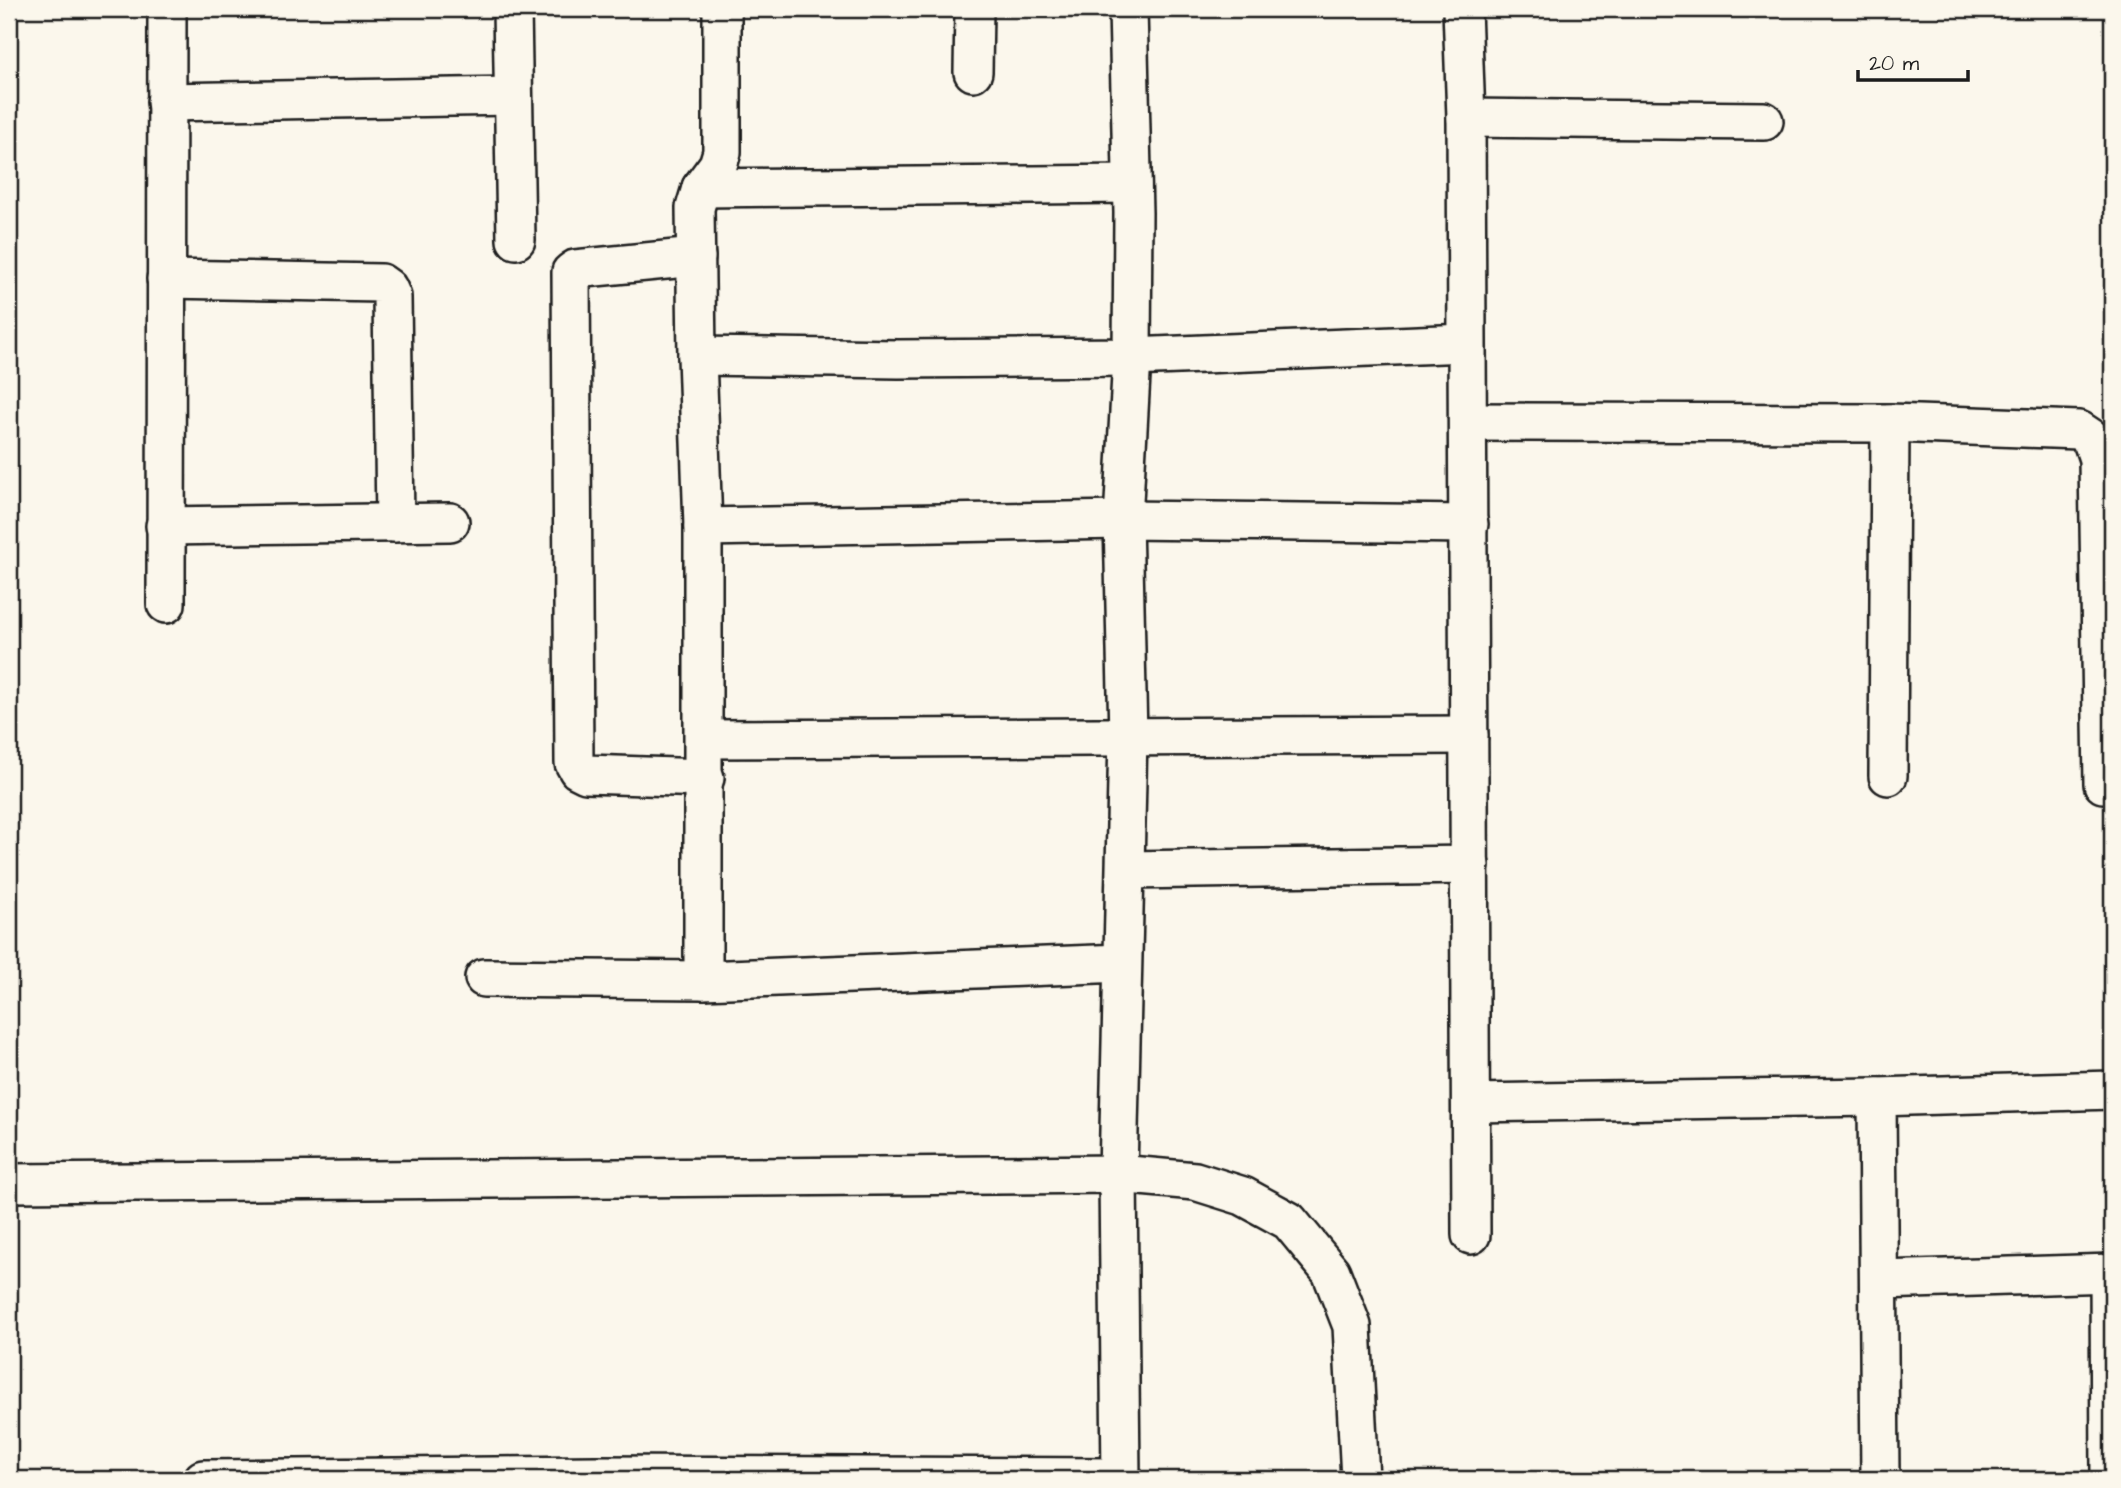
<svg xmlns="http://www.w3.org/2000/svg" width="2121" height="1488" font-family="'Architects Daughter',sans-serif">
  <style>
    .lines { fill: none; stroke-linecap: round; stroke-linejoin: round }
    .minor-casing { stroke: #1c1c1c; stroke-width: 42 }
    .minor { stroke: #fbf7ec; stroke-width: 37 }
  </style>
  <rect width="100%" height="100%" fill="#fbf7ec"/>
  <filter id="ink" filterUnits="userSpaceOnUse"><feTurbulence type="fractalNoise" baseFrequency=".0143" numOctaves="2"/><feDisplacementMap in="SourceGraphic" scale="14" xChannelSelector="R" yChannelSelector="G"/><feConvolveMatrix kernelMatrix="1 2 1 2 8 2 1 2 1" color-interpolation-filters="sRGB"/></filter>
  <g filter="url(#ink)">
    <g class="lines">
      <defs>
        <g id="minor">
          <polyline points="512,9 516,240"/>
          <polyline points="722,9 722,152 718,165 701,188 695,208 697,356 703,527 1123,520 1469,524"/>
          <polyline points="1462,9 1466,118 1471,1235"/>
          <polyline points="973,72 974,9"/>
          <polyline points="166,102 513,96"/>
          <polyline points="1466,118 1764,121"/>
          <polyline points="701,188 1132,184"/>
          <polyline points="696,257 575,269 571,272 574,763 578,770 586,774 705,778"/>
          <polyline points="166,279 381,283 388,288 392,297 395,523"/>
          <polyline points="697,356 898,359 1132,357 1466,343"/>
          <polyline points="1468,422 1890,423 2079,430 2091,438 2098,459 2103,784"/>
          <polyline points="165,526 450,522"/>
          <polyline points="703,527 703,980"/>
          <polyline points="166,604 167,9"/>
          <polyline points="705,739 1469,735"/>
          <polyline points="1888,776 1890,423"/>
          <polyline points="1126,870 1470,865"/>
          <polyline points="484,978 703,980 1122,963"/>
          <polyline points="1472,1103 1877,1097"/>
          <polyline points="9,1183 1118,1174 1195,1181 1243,1196 1289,1221 1331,1272 1352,1326 1360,1479"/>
          <polyline points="2109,1273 2110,1479"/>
          <polyline points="1880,1280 2112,1273"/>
          <polyline points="203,1479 596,1475 1121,1477"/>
          <polyline points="1121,1479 1118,1174 1128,736 1123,520 1132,357 1133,213 1128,9"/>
          <polyline points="1880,1479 1877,1097 2112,1090"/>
        </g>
      </defs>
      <use href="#minor" class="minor-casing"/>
      <use href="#minor" class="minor"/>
    </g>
  </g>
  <rect width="2121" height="1488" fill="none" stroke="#fbf7ec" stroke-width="35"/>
  <rect x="18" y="18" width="2086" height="1453" fill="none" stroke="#1c1c1c" stroke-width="2.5" filter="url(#ink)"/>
  <path d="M1858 70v10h110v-10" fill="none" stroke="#1c1c1c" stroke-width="3.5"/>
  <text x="1869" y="70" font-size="21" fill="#1c1c1c" stroke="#fbf7ec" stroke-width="5" paint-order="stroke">20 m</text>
</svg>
